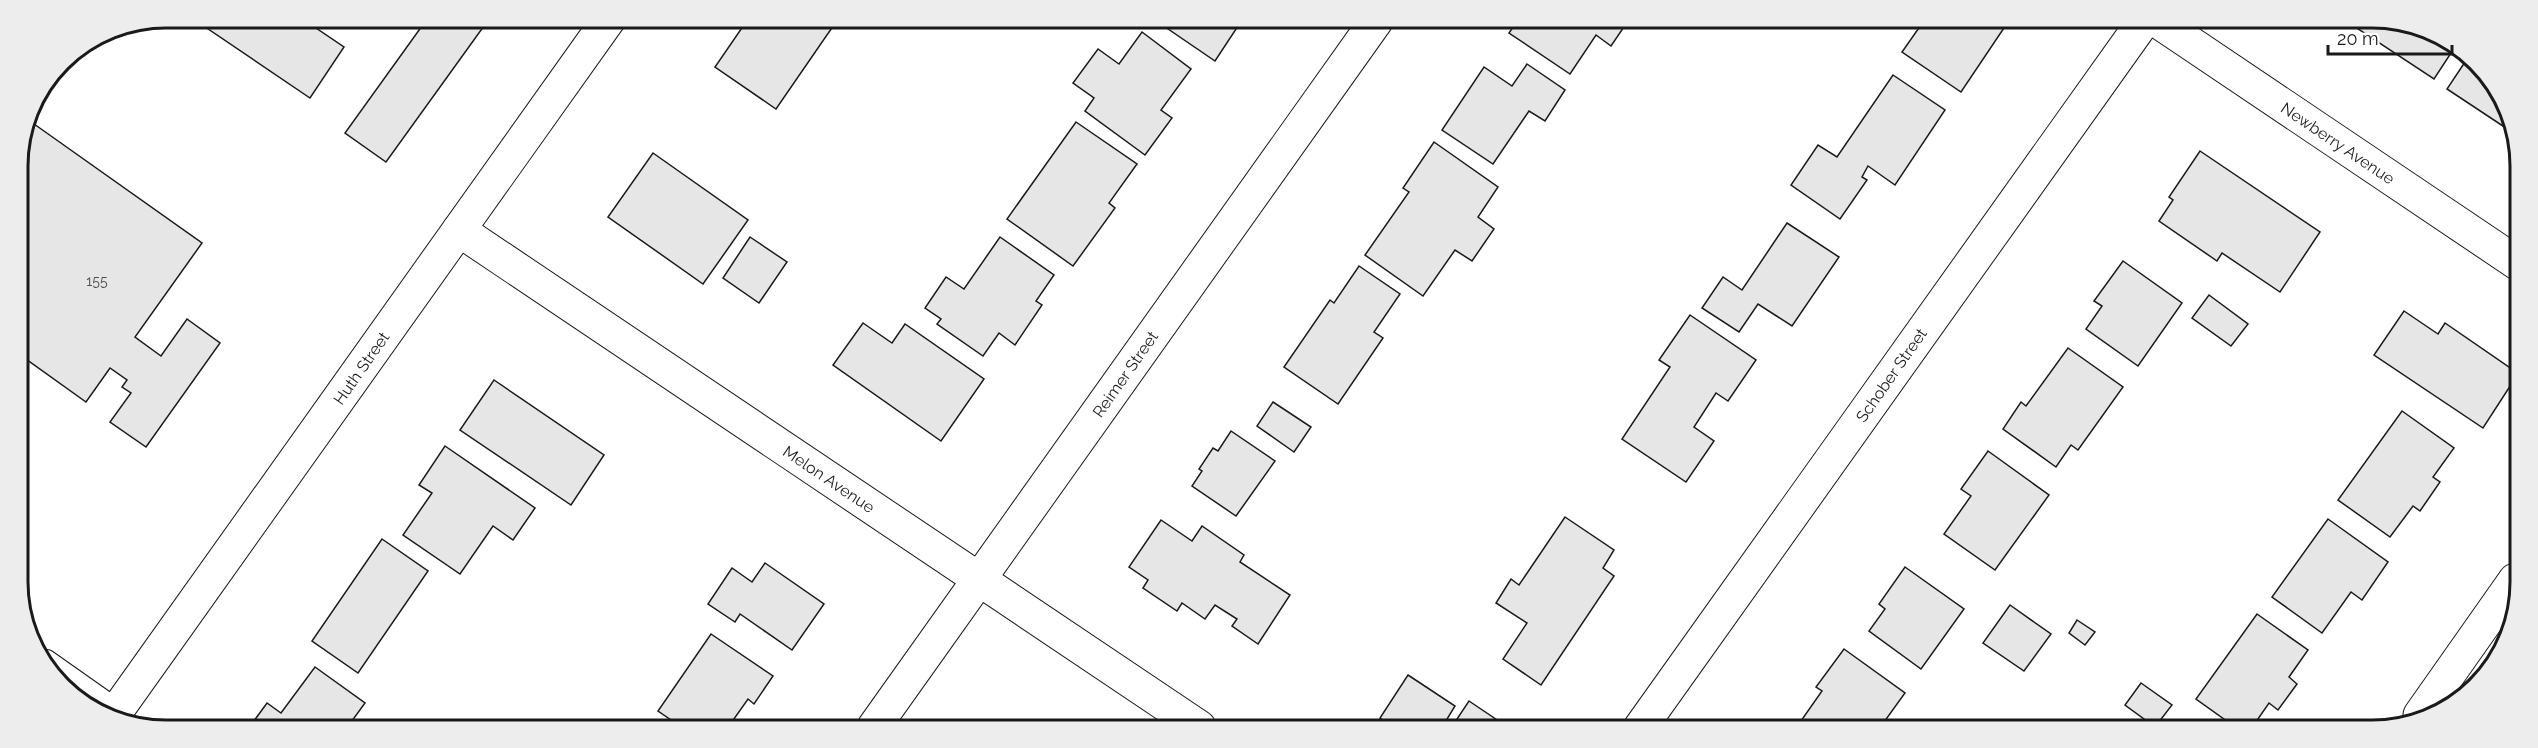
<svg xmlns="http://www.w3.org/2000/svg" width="2538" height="748" font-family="Raleway,sans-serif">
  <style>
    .building { fill: #e6e6e6; stroke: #1a1a1a; stroke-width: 1.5 }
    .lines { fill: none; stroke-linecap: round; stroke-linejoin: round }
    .lane-casing { stroke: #1a1a1a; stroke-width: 20 }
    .street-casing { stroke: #1a1a1a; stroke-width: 35 }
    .lane { stroke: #fff; stroke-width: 18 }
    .street { stroke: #fff; stroke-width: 33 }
    .labels { text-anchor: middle; stroke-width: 4.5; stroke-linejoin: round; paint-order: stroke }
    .number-label { font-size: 14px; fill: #4d4d4d }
    .street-label { font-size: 16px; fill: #1a1a1a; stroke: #fff }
    .rim { fill: none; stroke: #1a1a1a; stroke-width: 3 }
  </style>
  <rect width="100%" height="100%" fill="#fff"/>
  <g class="building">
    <polygon points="192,18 301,18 344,47 310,98"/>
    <polygon points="427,19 489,19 386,162 345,133"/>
    <polygon points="748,19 838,19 776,109 715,67"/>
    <polygon points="1155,20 1242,20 1215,61"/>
    <polygon points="1517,21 1628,21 1611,46 1596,35 1570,74 1509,33"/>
    <polygon points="1923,22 2008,22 1961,92 1902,52"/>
    <polygon points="2354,23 2409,23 2453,50 2434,79 2352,25"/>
    <polygon points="1142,32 1191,69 1161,110 1172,118 1145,155 1085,111 1094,98 1073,83 1098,49 1119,64"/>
    <polygon points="2467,59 2483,68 2515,134 2447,89"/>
    <polygon points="1527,64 1565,90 1545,121 1529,111 1493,164 1442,130 1484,67 1512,86"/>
    <polygon points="1893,75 1945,110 1895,185 1868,166 1862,177 1867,180 1840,219 1791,185 1818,145 1837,157"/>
    <polygon points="27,119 202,243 135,337 161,356 187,319 220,343 146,447 110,422 131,393 122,387 127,380 110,368 86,402 19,354 19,218 28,205 19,199 18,157"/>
    <polygon points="1076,122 1137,164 1109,203 1115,208 1073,266 1007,219"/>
    <polygon points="1434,142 1498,187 1478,217 1494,229 1472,261 1455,250 1423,296 1365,255 1409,192 1403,188"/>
    <polygon points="2200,151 2320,232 2280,292 2222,253 2217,261 2159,221 2173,200 2169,197"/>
    <polygon points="653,153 748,220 703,284 608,217"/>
    <polygon points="1787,223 1839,257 1792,326 1758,304 1739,332 1702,308 1723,277 1742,290"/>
    <polygon points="750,237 787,262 759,303 723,278"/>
    <polygon points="1000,237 1054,275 1036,301 1042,305 1015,345 999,333 983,356 937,324 941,319 925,308 946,277 964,289"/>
    <polygon points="2123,261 2182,303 2138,366 2086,329 2102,306 2094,301"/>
    <polygon points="1359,266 1400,294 1374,332 1383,338 1338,404 1284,367 1330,300 1334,303"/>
    <polygon points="2209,295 2248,324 2231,346 2192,318"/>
    <polygon points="2404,311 2438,334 2445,323 2516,372 2516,377 2483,428 2374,355"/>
    <polygon points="1690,315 1756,360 1728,401 1716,393 1694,427 1714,441 1686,482 1622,439 1670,367 1659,360"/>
    <polygon points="863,323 892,343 905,324 984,379 941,441 833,365"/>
    <polygon points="2068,348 2123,387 2078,450 2071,445 2056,467 2003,429 2021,402 2026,406"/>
    <polygon points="494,380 604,455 571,505 460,430"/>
    <polygon points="1273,402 1311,427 1294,452 1257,426"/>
    <polygon points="2402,411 2454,448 2433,477 2440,482 2420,511 2413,506 2390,537 2338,500"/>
    <polygon points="1231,431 1275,461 1236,516 1192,486 1202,471 1199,469 1213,448 1218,451"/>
    <polygon points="445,446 535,508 513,540 493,526 460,574 403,535 432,493 419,485"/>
    <polygon points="1988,451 2049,495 1995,570 1944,534 1971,496 1961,489"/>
    <polygon points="1565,517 1614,550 1603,568 1614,576 1541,685 1503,659 1527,623 1496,603 1511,579 1519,585"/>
    <polygon points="2328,519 2388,562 2362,600 2351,592 2322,633 2272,597"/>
    <polygon points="1161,520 1192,541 1202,526 1244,555 1240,562 1290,595 1258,644 1232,626 1237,619 1215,605 1205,619 1182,603 1177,611 1143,588 1148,580 1129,567"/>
    <polygon points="382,539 428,571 358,673 312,641"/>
    <polygon points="765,563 824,604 792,650 740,614 735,622 708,604 732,568 752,582"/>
    <polygon points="1905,567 1964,609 1921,669 1869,631 1885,609 1879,604"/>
    <polygon points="2010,605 2051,634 2024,671 1983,643"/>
    <polygon points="2257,614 2308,650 2289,677 2297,684 2278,710 2269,703 2251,729 2238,729 2196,699"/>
    <polygon points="2077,620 2095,632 2085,645 2069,633"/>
    <polygon points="711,634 773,676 754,704 748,699 729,726 680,726 658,711"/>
    <polygon points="1844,649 1905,693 1879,729 1796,728 1822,691 1816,687"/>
    <polygon points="315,667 365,703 349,725 251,725 267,703 281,713"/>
    <polygon points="1408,675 1455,706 1444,724 1450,728 1395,728 1380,718"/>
    <polygon points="2141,683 2172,705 2155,727 2125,705"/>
    <polygon points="1469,701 1509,728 1451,728"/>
  </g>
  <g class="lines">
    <defs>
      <polyline id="lane" points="47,659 118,709"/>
      <g id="street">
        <polyline points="2159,22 2517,263"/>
        <polyline points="459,230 1199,727"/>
        <polyline points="2420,715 2515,580"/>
        <polyline points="113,716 609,19"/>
        <polyline points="874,727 1376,21"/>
        <polyline points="1640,728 2143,22"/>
      </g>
    </defs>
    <use href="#lane" class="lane-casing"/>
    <use href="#street" class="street-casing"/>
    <use href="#lane" class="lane"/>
    <use href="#street" class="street"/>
  </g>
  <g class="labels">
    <g class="number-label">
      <text x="97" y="286">155</text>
    </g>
    <g class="street-label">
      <text transform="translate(2338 143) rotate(34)" y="6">Newberry Avenue</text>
      <text transform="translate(361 368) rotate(-55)" y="6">Huth Street</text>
      <text transform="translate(1125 374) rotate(-55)" y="6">Reimer Street</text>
      <text transform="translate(1891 375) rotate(-55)" y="6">Schober Street</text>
      <text transform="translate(829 479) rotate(34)" y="6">Melon Avenue</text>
    </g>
  </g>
  <path d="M0 0H2538V748H0ZM166 28H2372A138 138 0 0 1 2510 166V582A138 138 0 0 1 2372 720H166A138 138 0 0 1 28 582V166A138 138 0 0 1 166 28Z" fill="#ededed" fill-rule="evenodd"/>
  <path class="rim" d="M166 28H2372A138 138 0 0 1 2510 166V582A138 138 0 0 1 2372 720H166A138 138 0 0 1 28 582V166A138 138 0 0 1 166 28Z"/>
  <path d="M2328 45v9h124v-9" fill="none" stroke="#1a1a1a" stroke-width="3"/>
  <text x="2337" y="45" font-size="18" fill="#1a1a1a" stroke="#ffffff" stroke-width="4.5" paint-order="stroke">20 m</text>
</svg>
